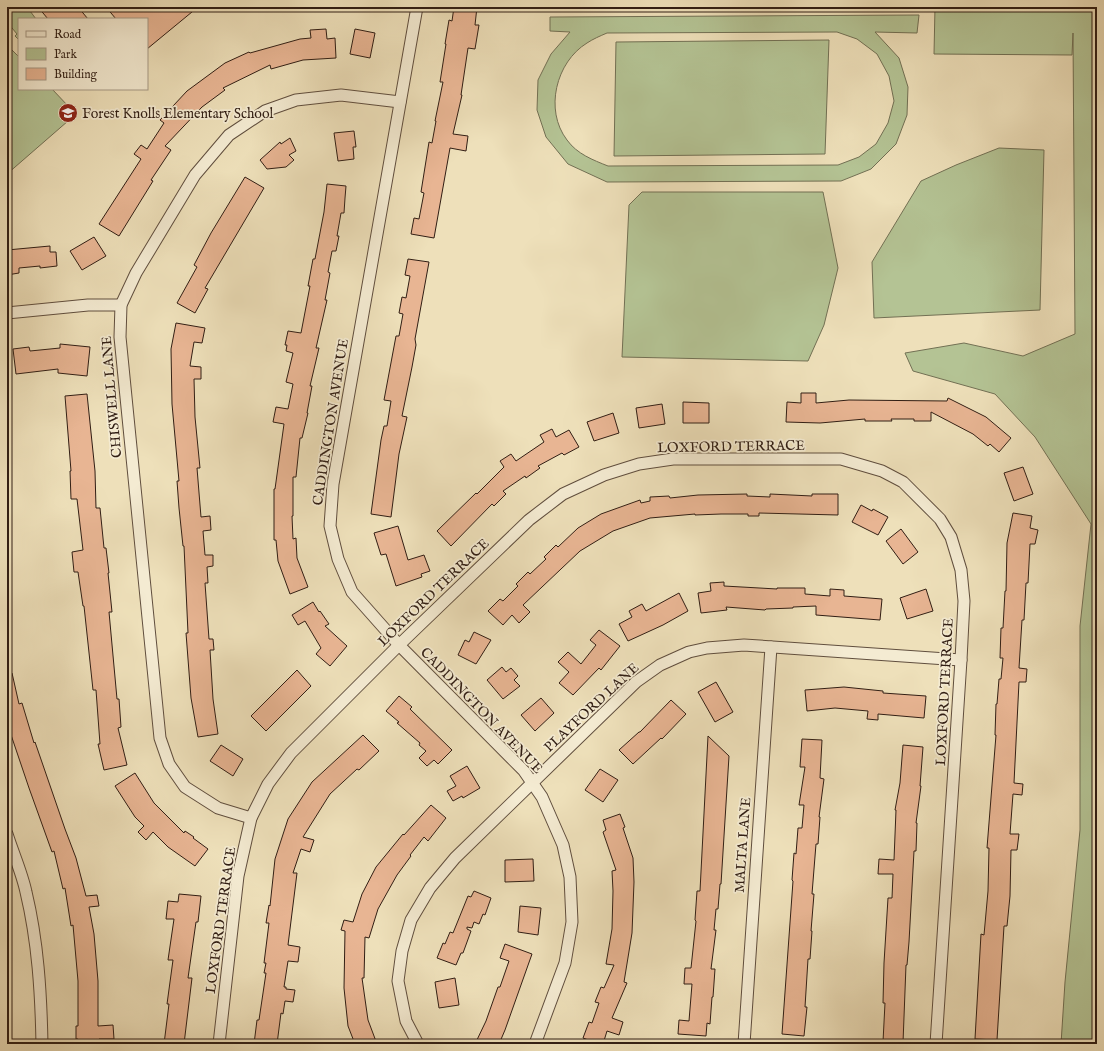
<svg xmlns="http://www.w3.org/2000/svg" width="1104" height="1051" font-family="'IM FELL English',serif">
  <style>
    .green { fill: #b4c394; stroke: #727054; fill-rule: evenodd }
    .building { fill: #e8b593; stroke: #311e14 }
    .lines { fill: none; stroke-linecap: round; stroke-linejoin: round }
    .minor-casing { stroke: #604e3e; stroke-width: 13 }
    .minor { stroke: #f4ebd2; stroke-width: 11 }
    .labels { text-anchor: middle; stroke-width: 3.5; stroke-linejoin: round; paint-order: stroke }
    .poi-label { font-size: 14px; fill: #311e14; stroke: #f4ebd2; text-anchor: start }
    .street-label { font-size: 14px; fill: #311e14; stroke: #f4ebd2 }
  </style>
  <rect width="100%" height="100%" fill="#eee0ba"/>
  <filter id="stains"><feTurbulence type="fractalNoise" baseFrequency=".005" numOctaves="4"/><feColorMatrix values="0 0 0 0 .2 0 0 0 0 .09 0 0 0 0 .02 0 0 0 .5 -.17"/></filter>
  <radialGradient id="worn" r=".72"><stop offset=".6" stop-color="#630" stop-opacity="0"/><stop offset="1" stop-color="#630" stop-opacity=".3"/></radialGradient>
  <g class="green">
    <polygon points="9,7 27,7 36,19 19,19 19,40 15,36 17,34 7,22 7,8"/>
    <polygon points="935,7 1097,7 1097,1044 1061,1044 1065,982 1080,830 1080,626 1091,524 1035,437 995,394 913,371 905,353 964,343 1023,356 1075,334 1073,33 1072,55 934,54"/>
    <path d="M 919,15 L 917,33 L 875,32 L 899,58 L 908,87 L 907,115 L 896,144 L 871,169 L 841,181 L 607,182 L 568,164 L 546,137 L 537,110 L 538,80 L 551,54 L 570,32 L 550,31 L 550,17 ZM 837,32 L 857,39 L 877,54 L 889,76 L 894,101 L 888,123 L 876,144 L 859,157 L 838,165 L 608,166 C 593,160 577,154 567,140 C 544,110 556,62 587,43 C 593,39 600,36 607,33 Z"/>
    <polygon points="829,40 825,154 614,156 616,42"/>
    <polygon points="10,48 19,57 19,89 52,89 69,107 68,121 7,174 7,49"/>
    <polygon points="999,148 1044,150 1040,310 874,318 872,262 921,181 956,165"/>
    <polygon points="642,192 823,192 838,268 824,325 808,361 622,357 629,205"/>
  </g>
  <g class="building">
    <polygon points="38,7 78,7 88,19 48,19"/>
    <polygon points="106,7 198,7 147,49 147,19 116,19"/>
    <polygon points="454,7 477,7 475,25 479,25 475,49 468,48 461,95 462,95 453,134 468,136 466,151 450,148 434,238 411,234 414,218 419,219 424,193 421,192 429,142 432,143 436,121 435,121 443,82 440,82 446,44 445,44 449,20 452,21"/>
    <polygon points="326,29 327,39 335,38 336,58 303,60 271,69 270,65 223,88 225,90 202,107 165,146 171,150 151,180 153,181 119,236 99,224 141,159 134,154 141,145 147,149 164,123 160,120 187,91 225,63 249,52 250,53 300,39 311,38 310,30"/>
    <polygon points="355,29 375,33 370,58 350,54"/>
    <polygon points="354,131 356,147 353,147 354,159 338,161 334,133"/>
    <polygon points="290,138 296,151 289,155 294,160 286,167 267,169 260,160 280,142 281,144"/>
    <polygon points="245,177 264,188 205,288 208,289 195,313 177,303 197,267 194,265 211,233"/>
    <polygon points="327,184 346,186 345,198 344,213 341,213 337,236 339,236 336,251 332,251 328,272 330,273 325,300 327,300 316,348 319,348 310,386 312,386 307,413 308,413 302,438 300,438 296,477 293,477 293,516 292,516 293,539 296,538 297,558 308,587 290,594 278,561 276,540 274,540 274,489 275,489 284,424 273,422 276,407 288,409 293,384 286,382 293,353 286,351 287,345 285,345 288,331 301,333 310,286 308,286 313,259 315,259 324,212"/>
    <polygon points="94,237 106,256 82,270 70,251"/>
    <polygon points="50,246 50,252 56,252 57,266 40,268 40,266 19,268 19,273 7,275 7,250"/>
    <polygon points="408,259 429,262 415,339 416,345 412,367 402,416 407,417 399,454 391,517 371,514 381,440 384,426 387,426 391,401 384,400 396,336 399,336 403,314 399,313 402,297 406,298 410,276 405,275"/>
    <polygon points="176,323 205,328 202,343 194,342 190,366 201,367 201,379 194,379 195,417 200,468 197,468 201,517 210,516 211,530 203,531 205,555 213,555 213,566 207,567 208,583 205,583 209,639 213,639 214,650 210,650 213,699 218,734 198,737 191,698 186,633 188,633 184,546 183,546 179,508 177,481 179,481 172,404 171,349"/>
    <polygon points="60,344 90,347 87,376 58,373 58,369 16,374 13,349 29,347 30,351 60,348"/>
    <polygon points="801,393 816,393 816,403 849,400 947,401 948,398 986,417 1011,438 999,452 990,444 988,446 973,434 931,412 931,421 914,421 914,419 891,419 892,421 865,421 865,419 820,423 786,422 787,402 801,403"/>
    <polygon points="87,394 95,471 96,508 100,508 104,548 106,548 109,573 108,573 112,612 109,612 117,699 119,699 121,727 118,728 127,765 104,770 98,744 100,744 96,690 93,690 84,606 83,606 78,572 74,572 72,552 83,550 77,499 71,499 70,471 71,471 65,396"/>
    <polygon points="683,402 709,403 709,423 683,423"/>
    <polygon points="662,404 665,424 639,428 636,408"/>
    <polygon points="613,413 619,433 594,441 587,422"/>
    <polygon points="552,429 556,437 569,430 579,447 564,455 562,453 538,466 540,468 526,478 525,476 503,491 506,494 494,506 492,504 451,546 437,531 476,493 477,494 504,467 500,461 511,454 516,461 544,442 540,435"/>
    <polygon points="1023,467 1033,494 1014,501 1004,473"/>
    <polygon points="747,494 747,496 770,497 770,494 812,496 812,494 838,494 838,515 759,513 759,516 748,516 748,514 721,514 695,515 695,514 650,518 613,531 580,551 523,605 530,612 519,623 512,615 503,625 488,611 500,599 503,601 518,586 516,584 528,572 530,574 546,559 544,557 556,545 558,547 578,528 601,514 640,500 641,503 650,501 650,497 669,496 670,498 698,495"/>
    <polygon points="861,505 872,511 873,509 888,517 878,535 852,522"/>
    <polygon points="1013,513 1032,516 1030,528 1038,530 1035,544 1030,544 1028,583 1026,583 1024,620 1022,620 1019,668 1027,669 1026,682 1019,682 1014,783 1023,784 1022,795 1013,794 1010,834 1019,834 1017,850 1011,850 1010,896 1007,926 1004,926 997,1040 975,1039 981,934 984,935 988,891 989,848 987,848 996,735 995,735 996,704 997,704 999,679 1001,679 1003,658 1000,658 1001,628 1003,628 1005,591 1006,591 1007,543"/>
    <polygon points="398,526 408,560 424,555 430,571 421,574 422,577 396,586 386,554 381,555 374,533"/>
    <polygon points="901,529 918,552 903,564 886,541"/>
    <polygon points="724,582 724,586 777,589 777,588 805,588 805,594 830,596 830,589 844,590 844,596 882,599 880,620 816,615 816,606 793,607 793,608 766,609 765,610 726,607 727,610 701,613 698,593 711,591 710,583"/>
    <polygon points="926,589 933,611 907,619 900,598"/>
    <polygon points="679,593 688,611 663,625 628,641 619,624 632,617 629,611 642,604 646,611"/>
    <polygon points="313,602 319,612 320,611 329,624 325,626 347,646 330,666 316,654 321,648 305,621 298,625 292,615"/>
    <polygon points="599,630 620,646 601,670 599,668 573,695 559,683 569,672 558,662 568,652 581,664 596,645 590,640"/>
    <polygon points="474,632 491,640 476,664 458,655 465,640 469,642"/>
    <polygon points="502,667 506,672 511,668 518,676 514,680 520,686 503,699 487,680"/>
    <polygon points="297,670 311,686 266,731 251,716"/>
    <polygon points="12,673 19,704 22,703 34,743 35,742 65,829 76,858 86,896 97,895 99,906 89,907 94,934 98,981 98,1026 113,1025 114,1039 99,1039 99,1044 78,1044 78,1039 76,1039 76,1026 78,1026 78,981 73,925 71,926 65,888 63,889 54,851 52,852 29,788 7,723 7,674"/>
    <polygon points="716,682 733,712 715,722 698,692"/>
    <polygon points="844,687 883,691 883,693 926,696 924,718 878,714 878,720 867,719 868,711 835,708 807,711 805,690"/>
    <polygon points="399,696 412,707 410,709 452,750 438,764 434,760 427,766 419,758 426,751 419,745 420,743 397,723 399,722 386,711"/>
    <polygon points="541,698 554,713 535,731 521,715"/>
    <polygon points="671,700 686,714 662,739 661,738 633,764 619,750 639,732 640,732"/>
    <polygon points="363,735 379,751 359,770 357,769 330,794 303,837 314,840 310,852 301,849 293,873 297,873 288,945 300,947 298,962 288,961 284,987 286,987 286,989 295,990 293,1002 285,1001 283,1014 281,1013 277,1044 254,1044 257,1020 259,1020 266,973 264,973 266,963 264,963 269,923 266,923 269,905 270,906 275,859 288,819 312,782"/>
    <polygon points="708,736 729,756 721,884 720,884 718,909 716,909 714,930 716,930 711,969 715,969 713,997 712,997 710,1024 707,1023 706,1036 678,1034 679,1020 689,1021 692,984 684,984 685,968 691,968 696,921 695,920 697,891 700,891"/>
    <polygon points="802,739 822,740 820,778 824,779 819,817 820,817 818,844 816,844 812,894 814,894 811,931 812,931 810,959 808,959 805,1007 807,1007 804,1036 782,1034 793,881 792,880 794,853 796,854 798,828 802,828 804,805 799,805 805,767 800,767"/>
    <polygon points="221,745 243,759 233,776 210,761"/>
    <polygon points="903,745 923,747 920,786 921,786 916,823 917,823 916,851 914,851 909,942 907,965 906,965 903,1043 883,1042 885,1003 883,1003 884,963 888,898 892,898 893,874 878,874 879,859 894,860 896,810 895,810 900,783"/>
    <polygon points="467,766 480,788 463,798 462,796 453,801 447,791 456,786 450,776"/>
    <polygon points="600,769 618,780 603,802 585,790"/>
    <polygon points="135,773 154,803 184,833 185,831 194,837 193,838 208,849 195,866 168,847 153,832 146,840 138,832 144,826 135,817 115,786"/>
    <polygon points="431,805 446,818 428,841 424,837 410,855 411,856 397,875 378,909 369,938 365,937 364,978 362,978 368,1020 377,1044 355,1044 348,1026 344,988 345,931 341,930 344,920 353,922 362,894 376,867 403,834 404,835"/>
    <polygon points="620,814 625,827 623,828 633,858 634,882 632,933 624,982 627,983 612,1018 623,1022 619,1035 607,1031 603,1044 599,1044 583,1038 589,1022 592,1023 599,1003 595,1002 601,987 604,988 614,965 606,964 612,929 613,891 612,871 616,870 603,832 606,830 603,820"/>
    <polygon points="533,859 534,881 505,882 505,860"/>
    <polygon points="474,891 491,898 485,915 483,914 479,924 474,922 472,928 467,927 467,929 471,931 463,953 461,953 456,965 437,958 443,943 445,944 450,932 453,933 468,896 471,897"/>
    <polygon points="179,894 201,896 198,922 196,922 188,978 192,978 184,1044 164,1044 169,1004 167,1004 173,960 168,960 174,919 166,919 168,901 178,902"/>
    <polygon points="520,906 541,908 538,935 518,932"/>
    <polygon points="505,944 532,954 505,1030 499,1044 475,1044 486,1021 498,987 500,987 509,961 500,958"/>
    <polygon points="455,978 459,1005 439,1008 435,982"/>
  </g>
  <g class="lines">
    <defs>
      <g id="minor">
        <polyline points="417,7 333,484 330,526 338,559 352,592 399,645 524,771 542,797 563,845 570,877 572,922 565,963 535,1044"/>
        <polyline points="7,313 88,305 121,305"/>
        <polyline points="251,818 218,808 185,787 169,764 160,738 120,337 121,305 136,273 195,175 229,135 265,111 296,100 341,95 400,102"/>
        <path d="M 7,834 C 13,853 22,873 26,892 C 38,942 41,993 42,1044"/>
        <polyline points="219,1044 238,876 251,818 268,784 291,753 399,645 529,520 563,494 604,475 639,464 673,459 841,459 882,471 903,482 940,519 951,537 961,570 964,601 961,660 936,1044"/>
        <polyline points="418,1044 406,1021 398,981 402,951 411,920 430,888 455,858 636,682 660,665 689,652 707,648 744,645 961,660"/>
        <polyline points="744,1044 771,647"/>
      </g>
    </defs>
    <use href="#minor" class="minor-casing"/>
    <use href="#minor" class="minor"/>
  </g>
  <defs>
    <symbol id="school-disc" viewBox="-11 -11 22 22"><circle r="9.5" fill="#8f2418" stroke="#f4ebd2"/><path d="M0-5L7-2L0 1L-7-2ZM-4 1L0 2.5L4 1V4Q0 6-4 4Z" fill="#fff"/></symbol>
  </defs>
  <g fill-rule="evenodd">
    <use href="#school-disc" x="57" y="102" width="22" height="22"/>
  </g>
  <g class="labels">
    <g class="poi-label">
      <text x="82" y="118">Forest Knolls Elementary School</text>
    </g>
    <g class="street-label">
      <text transform="translate(111 397) rotate(-95)" y="5">CHISWELL LANE</text>
      <text transform="translate(330 422) rotate(-81)" y="5">CADDINGTON AVENUE</text>
      <text transform="translate(731 446) rotate(-1)" y="5">LOXFORD TERRACE</text>
      <text transform="translate(433 592) rotate(-44)" y="5">LOXFORD TERRACE</text>
      <text transform="translate(944 692) rotate(-87)" y="5">LOXFORD TERRACE</text>
      <text transform="translate(591 707) rotate(-43)" y="5">PLAYFORD LANE</text>
      <text transform="translate(482 710) rotate(46)" y="5">CADDINGTON AVENUE</text>
      <text transform="translate(742 845) rotate(-86)" y="5">MALTA LANE</text>
      <text transform="translate(220 920) rotate(-82)" y="5">LOXFORD TERRACE</text>
    </g>
  </g>
  <rect width="1104" height="1051" fill="none" stroke="#eee0ba" stroke-width="24"/>
  <rect x="8" y="8" width="1088" height="1035" fill="none" stroke="#311e14" stroke-width="2"/>
  <rect x="12" y="12" width="1080" height="1027" fill="none" stroke="#311e14"/>
  <rect x="18" y="18" width="130" height="72" fill="#f4ebd2" stroke="#a69986"/>
  <rect x="26" y="31" width="20" height="6" fill="#f4ebd2" stroke="#a69986"/>
  <text x="54" y="38" font-size="12" fill="#311e14">Road</text>
  <rect x="26" y="48" width="20" height="12" fill="#b4c394" stroke="#a69986"/>
  <text x="54" y="58" font-size="12" fill="#311e14">Park</text>
  <rect x="26" y="68" width="20" height="12" fill="#e8b593" stroke="#a69986"/>
  <text x="54" y="78" font-size="12" fill="#311e14">Building</text>
  <rect width="100%" height="100%" filter="url(#stains)"/>
  <rect width="100%" height="100%" fill="url(#worn)"/>
</svg>
